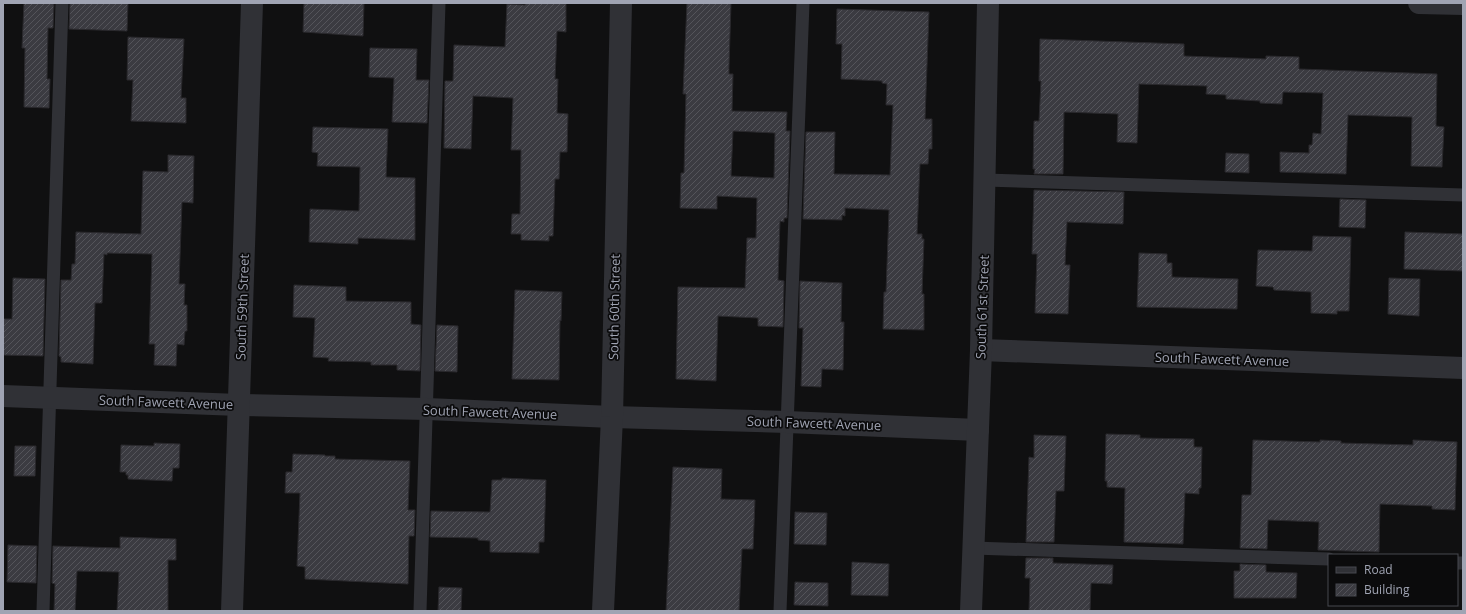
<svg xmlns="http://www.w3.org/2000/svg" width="1466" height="614" font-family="'Open Sans',sans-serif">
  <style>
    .building { fill: url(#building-hatch); stroke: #2a292d; fill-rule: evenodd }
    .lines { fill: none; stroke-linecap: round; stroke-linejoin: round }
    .service { stroke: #303136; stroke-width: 13 }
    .minor { stroke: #303136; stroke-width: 22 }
    .labels { text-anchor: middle; stroke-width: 3.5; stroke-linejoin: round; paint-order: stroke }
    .street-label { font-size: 13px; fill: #a0a4b3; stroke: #0b0b0c }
  </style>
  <defs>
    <pattern id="building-hatch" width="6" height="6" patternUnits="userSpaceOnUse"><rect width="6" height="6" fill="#3b3b41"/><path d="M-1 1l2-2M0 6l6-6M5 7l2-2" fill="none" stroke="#54545a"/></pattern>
  </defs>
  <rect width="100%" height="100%" fill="#101011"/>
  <g class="building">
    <polygon points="24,3 54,3 53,28 48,28 47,79 50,79 49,108 24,107 25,48 22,48"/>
    <polygon points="70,3 128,3 127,31 69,29"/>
    <polygon points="304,3 364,3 363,36 303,32"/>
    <polygon points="525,3 566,3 566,32 557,31 555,79 558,79 557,113 568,114 567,152 560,152 559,179 555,179 553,236 549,236 549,241 521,240 521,234 511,234 512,214 520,214 521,150 511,150 513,98 473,96 471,149 444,148 445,81 453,81 454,45 505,47 507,4 525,5"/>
    <path d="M 687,3 L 731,3 L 729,66 L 729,74 L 733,74 L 732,111 L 787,112 L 786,131 L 790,131 L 787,218 L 784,218 L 784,222 L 780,221 L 778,280 L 784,281 L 783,327 L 758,326 L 758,318 L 718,316 L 716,381 L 676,379 L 678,287 L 745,288 L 747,238 L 756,238 L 757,198 L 717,196 L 717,209 L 680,208 L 681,173 L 684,173 L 686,94 L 683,94 ZM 733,131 L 775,133 L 774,178 L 731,176 Z"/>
    <polygon points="837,9 929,12 925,119 932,119 932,149 929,149 928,164 920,164 917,234 922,234 922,239 924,239 922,294 924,294 924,330 883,329 884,292 886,292 889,210 845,208 845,216 842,215 842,220 803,219 806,132 835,132 834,174 890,175 893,105 886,105 887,84 882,83 882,81 841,79 842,44 836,44"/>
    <polygon points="128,37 184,39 181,98 186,98 186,123 131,121 133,80 127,80"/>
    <polygon points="1040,39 1184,44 1184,56 1266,59 1266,56 1299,57 1299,69 1437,74 1436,126 1444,127 1442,167 1411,166 1412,117 1348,115 1346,174 1280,172 1280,152 1309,153 1309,145 1312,145 1313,133 1321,134 1323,93 1283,92 1282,104 1260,103 1260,101 1226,99 1226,95 1206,94 1207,86 1139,84 1137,143 1117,142 1118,114 1064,112 1063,174 1034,174 1035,169 1033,169 1034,121 1039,121 1041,81 1039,81"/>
    <polygon points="370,48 417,49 416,80 429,80 427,123 392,122 394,78 369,77"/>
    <polygon points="313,127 388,129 386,177 415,178 415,240 358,238 358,244 309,242 310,209 359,211 360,167 317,166 318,153 312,152"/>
    <polygon points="1226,153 1249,154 1249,173 1225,172"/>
    <polygon points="168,155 194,156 193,203 182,202 179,284 185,284 184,305 187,305 187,331 185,331 184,345 177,344 176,366 154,365 155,344 149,344 152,254 107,253 107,255 104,254 102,303 95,303 93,364 61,362 61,357 59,356 61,280 71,280 72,264 75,264 76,232 141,234 143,171 168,172"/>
    <polygon points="1034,190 1124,192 1123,224 1067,222 1065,265 1070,265 1068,314 1035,313 1037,254 1032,254"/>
    <polygon points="1340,199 1366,200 1365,228 1339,227"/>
    <polygon points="1405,232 1463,234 1463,271 1404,269"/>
    <polygon points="1313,236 1351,237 1349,311 1337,311 1337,314 1311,313 1311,292 1274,290 1273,287 1256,286 1258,250 1312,251"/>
    <polygon points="1139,253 1167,254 1167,263 1172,263 1172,277 1238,279 1237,309 1137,307"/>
    <polygon points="13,278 45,279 43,356 3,355 3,319 12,319"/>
    <polygon points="1389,278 1420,279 1419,316 1388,314"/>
    <polygon points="800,281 842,283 841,322 844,322 843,370 822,369 821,387 801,386 803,328 799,328"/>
    <polygon points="294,285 346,287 346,301 411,302 411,324 421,325 420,371 397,370 397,365 371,365 371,362 328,361 329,358 313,357 315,318 293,317"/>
    <polygon points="515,290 562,292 561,321 560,320 559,380 512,379"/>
    <polygon points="437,325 458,326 457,372 435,371"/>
    <polygon points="1106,434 1140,435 1140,438 1194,439 1194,447 1202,447 1201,488 1199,488 1199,494 1185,493 1183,544 1124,542 1125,488 1107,487 1107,481 1105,481"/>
    <polygon points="1034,435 1066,436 1064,491 1056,491 1054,542 1026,542 1029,457 1034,458"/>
    <polygon points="1253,440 1320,442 1320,440 1341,441 1341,443 1413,445 1413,440 1457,442 1455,510 1432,509 1432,506 1380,504 1379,552 1318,550 1319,522 1268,520 1267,549 1240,548 1242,495 1251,495"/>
    <polygon points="154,443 180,444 179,468 173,468 172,481 128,479 128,475 126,475 126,472 120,472 121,445 154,446"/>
    <polygon points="15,446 36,446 35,476 14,476"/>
    <polygon points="293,454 325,455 325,456 335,456 335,459 410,461 408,510 415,510 414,536 409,536 408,584 305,579 305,567 297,566 300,493 285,493 286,472 292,472"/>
    <polygon points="673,467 722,469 721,499 755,500 753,549 742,549 739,611 666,611"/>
    <polygon points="502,478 546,480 544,542 539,542 539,553 490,552 490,541 478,540 478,538 430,537 431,511 490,512 492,480 502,480"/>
    <polygon points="795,512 827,513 826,545 794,544"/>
    <polygon points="120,537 176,539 176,560 168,560 168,611 117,611 119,572 77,571 75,611 54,611 55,584 52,583 53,546 120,548"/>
    <polygon points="8,545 37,546 36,583 7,582"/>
    <polygon points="1026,558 1053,558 1053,563 1113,565 1112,584 1091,583 1090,611 1029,611 1030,578 1025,578"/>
    <polygon points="852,562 889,564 888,596 851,595"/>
    <polygon points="1240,564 1266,565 1266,572 1297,573 1296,598 1234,598 1234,571 1240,571"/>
    <polygon points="795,582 828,583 828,606 794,605"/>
    <polygon points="439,587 462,588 461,611 438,611"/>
  </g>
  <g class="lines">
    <g class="service">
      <polyline points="985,180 1463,195"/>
      <polyline points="973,548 1329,559"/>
      <polyline points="1457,563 1463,563"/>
      <polyline points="43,611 62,3"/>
      <polyline points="420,611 439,3"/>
      <polyline points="780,611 803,3"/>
    </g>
    <g class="minor">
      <polyline points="1419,3 1463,4"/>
      <polyline points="981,350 1463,368"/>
      <polyline points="3,396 239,405 427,409 612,417 787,422 978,430"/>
      <polyline points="232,611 252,3"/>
      <polyline points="603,611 612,417 621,3"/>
      <polyline points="971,611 981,350 988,3"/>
    </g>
  </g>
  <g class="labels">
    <g class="street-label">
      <text transform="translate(242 307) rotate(-88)" y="5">South 59th Street</text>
      <text transform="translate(614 307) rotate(-89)" y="5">South 60th Street</text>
      <text transform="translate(982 307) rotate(-88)" y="5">South 61st Street</text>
      <text transform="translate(1222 359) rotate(2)" y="5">South Fawcett Avenue</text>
      <text transform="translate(166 402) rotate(2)" y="5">South Fawcett Avenue</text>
      <text transform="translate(490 412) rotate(2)" y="5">South Fawcett Avenue</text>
      <text transform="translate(814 423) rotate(2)" y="5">South Fawcett Avenue</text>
    </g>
  </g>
  <rect width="1466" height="614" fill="none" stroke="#a0a4b3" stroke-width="8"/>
  <rect x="1328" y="554" width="130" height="52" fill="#0b0b0c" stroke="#47484f"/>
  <rect x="1336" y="567" width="20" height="6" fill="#303136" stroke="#47484f"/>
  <text x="1364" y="574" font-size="12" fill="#a0a4b3">Road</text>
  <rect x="1336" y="584" width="20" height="12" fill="url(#building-hatch)" stroke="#47484f"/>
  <text x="1364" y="594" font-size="12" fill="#a0a4b3">Building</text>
</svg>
